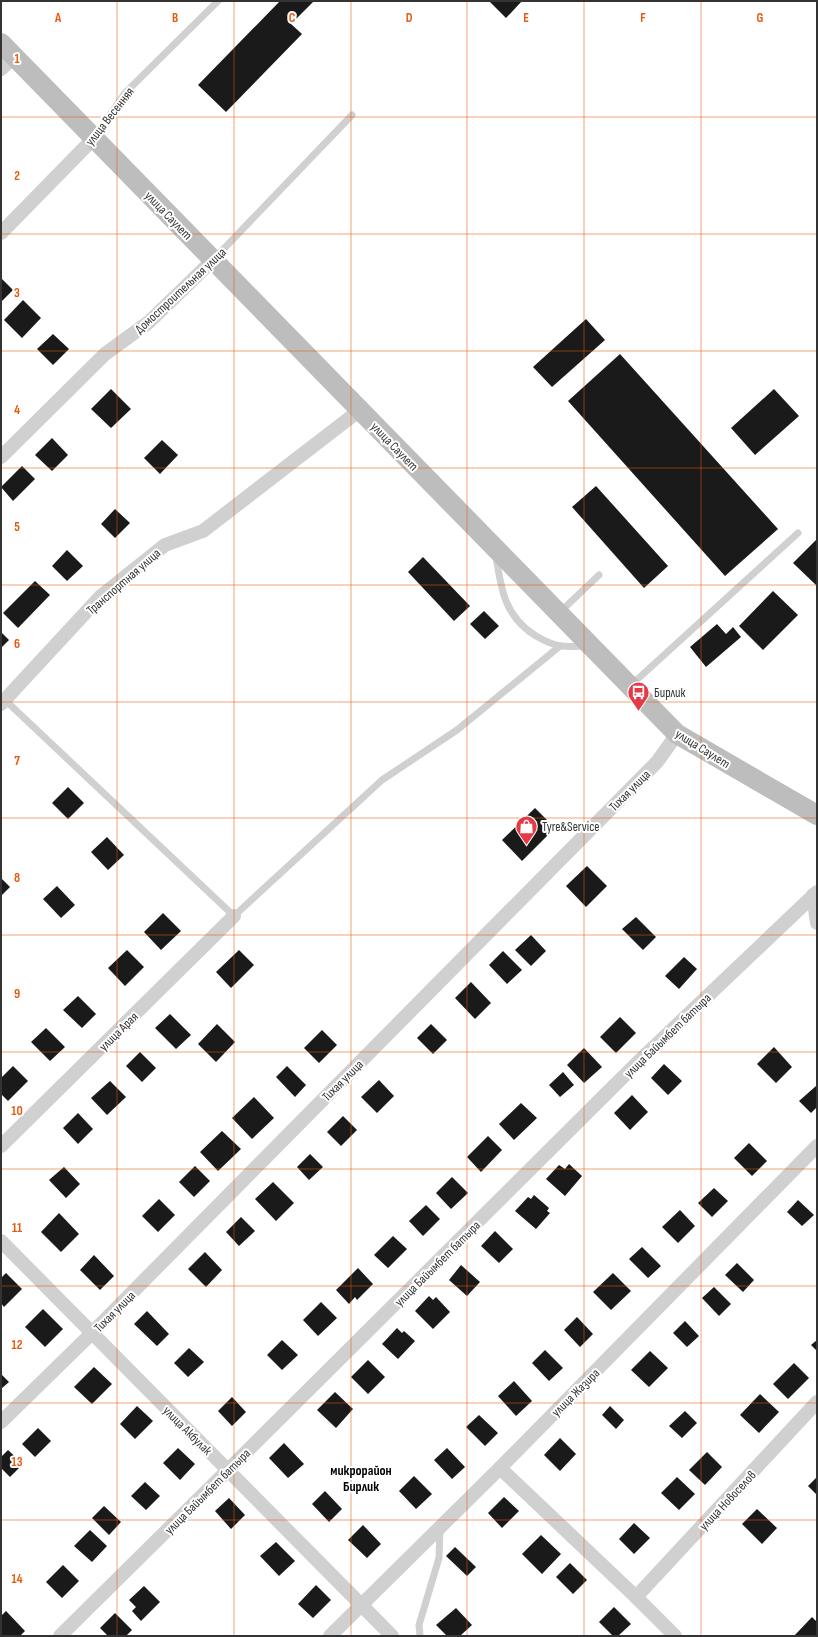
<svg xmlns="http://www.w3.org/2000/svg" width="818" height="1637" font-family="'Sofia Sans Condensed',sans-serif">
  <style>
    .building { fill: #1a1a1a }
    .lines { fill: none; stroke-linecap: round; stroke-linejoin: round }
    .lane { stroke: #d0d0d0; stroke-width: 7 }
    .street { stroke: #d0d0d0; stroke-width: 14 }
    .secondary { stroke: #bdbdbd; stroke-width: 20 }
    .grid { fill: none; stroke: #e8590c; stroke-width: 1; stroke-opacity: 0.55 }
    .labels { text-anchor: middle; stroke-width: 4; stroke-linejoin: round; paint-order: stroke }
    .street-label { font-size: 13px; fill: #333; stroke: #fff }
    .poi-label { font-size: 13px; fill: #333; stroke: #fff; text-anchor: start }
    .neighbourhood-label { font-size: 14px; font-weight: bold; fill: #000; stroke: #fff }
    .grid-label { font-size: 13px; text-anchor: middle; font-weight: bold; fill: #e8590c; stroke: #fff; stroke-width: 4; stroke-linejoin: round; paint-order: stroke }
  </style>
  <rect width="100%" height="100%" fill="#fff"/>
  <g class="building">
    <polygon points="280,1 314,1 291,24 302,34 226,112 198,85"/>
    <polygon points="489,1 522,1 506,18"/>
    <polygon points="1,278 13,290 1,302"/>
    <polygon points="23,300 41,318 22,338 4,320"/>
    <polygon points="586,319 605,340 552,387 533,367"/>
    <polygon points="53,334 69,349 53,365 37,349"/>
    <polygon points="620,354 778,529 725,576 568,401"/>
    <polygon points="111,389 131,409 111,428 91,409"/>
    <polygon points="774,389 799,416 755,455 731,428"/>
    <polygon points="52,438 68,455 52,471 35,455"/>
    <polygon points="162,440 178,455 160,474 144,458"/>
    <polygon points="22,466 35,479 13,501 1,487"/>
    <polygon points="596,486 668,566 644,588 572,507"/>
    <polygon points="115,509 130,523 115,538 101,524"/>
    <polygon points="817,539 817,584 816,585 793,563"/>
    <polygon points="67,550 83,566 67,581 52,566"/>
    <polygon points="423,557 470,606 454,621 408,572"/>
    <polygon points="35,581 50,595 18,628 3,613"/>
    <polygon points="773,591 798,615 763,650 739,626"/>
    <polygon points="484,611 499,626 485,639 470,624"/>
    <polygon points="717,624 726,634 733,627 741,637 706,667 690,647"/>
    <polygon points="1,632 9,640 1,648"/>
    <polygon points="68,787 84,803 68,819 52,803"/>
    <polygon points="535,808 555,828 522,861 502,840"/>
    <polygon points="107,837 124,855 108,870 91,852"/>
    <polygon points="587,866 607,886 586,907 566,886"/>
    <polygon points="1,878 10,887 1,896"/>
    <polygon points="57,886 75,905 61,918 43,899"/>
    <polygon points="163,913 181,931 161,950 144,932"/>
    <polygon points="636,917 656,937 643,950 622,929"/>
    <polygon points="531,935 546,951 531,966 515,950"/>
    <polygon points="127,950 144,967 125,986 108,968"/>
    <polygon points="239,950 254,965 231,988 216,972"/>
    <polygon points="503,951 522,970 507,984 489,965"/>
    <polygon points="684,957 697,969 679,989 665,976"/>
    <polygon points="471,982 491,1003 475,1019 455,998"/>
    <polygon points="78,996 96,1014 82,1028 63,1010"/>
    <polygon points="170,1014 191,1035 176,1049 155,1028"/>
    <polygon points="620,1017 636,1033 616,1053 600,1037"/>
    <polygon points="217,1024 235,1042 216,1062 198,1044"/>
    <polygon points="431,1024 447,1040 433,1054 417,1038"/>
    <polygon points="46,1028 65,1047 50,1061 31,1042"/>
    <polygon points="322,1030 337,1045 319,1063 304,1048"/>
    <polygon points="774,1047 792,1067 776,1083 757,1064"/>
    <polygon points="584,1048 602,1067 584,1083 567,1065"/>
    <polygon points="140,1052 156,1068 142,1082 126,1066"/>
    <polygon points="664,1064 682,1081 668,1095 651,1078"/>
    <polygon points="13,1066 28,1081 8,1101 1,1094 1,1078"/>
    <polygon points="287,1066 306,1085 295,1097 276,1077"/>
    <polygon points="563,1072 574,1085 560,1097 549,1085"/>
    <polygon points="379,1080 394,1096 377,1113 361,1097"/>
    <polygon points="110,1081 126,1097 107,1115 91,1098"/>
    <polygon points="816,1086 817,1087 817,1107 811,1113 799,1101"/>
    <polygon points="632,1095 648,1112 630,1130 614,1113"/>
    <polygon points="254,1097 274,1118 252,1139 232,1118"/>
    <polygon points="521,1103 537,1118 514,1140 499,1124"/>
    <polygon points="78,1113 93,1129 78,1144 63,1128"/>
    <polygon points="343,1116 357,1130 341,1146 327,1132"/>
    <polygon points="222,1131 241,1149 218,1171 200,1152"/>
    <polygon points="488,1136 502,1150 481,1172 467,1157"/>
    <polygon points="749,1143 767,1161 752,1176 734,1158"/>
    <polygon points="310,1154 323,1167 309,1180 297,1167"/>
    <polygon points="569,1164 582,1176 565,1196 546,1179 559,1165 565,1169"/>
    <polygon points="195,1166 210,1181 194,1197 179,1182"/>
    <polygon points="64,1167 80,1184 66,1198 49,1180"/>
    <polygon points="452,1177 468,1193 451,1209 436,1193"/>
    <polygon points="273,1182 294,1203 276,1221 255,1199"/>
    <polygon points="714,1188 728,1201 712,1217 698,1203"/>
    <polygon points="534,1195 549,1208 547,1211 550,1213 536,1229 515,1211 528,1197 531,1199"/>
    <polygon points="159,1199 175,1215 158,1232 142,1216"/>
    <polygon points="798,1200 814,1215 802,1226 787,1212"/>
    <polygon points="426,1205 440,1219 423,1236 409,1221"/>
    <polygon points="680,1210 695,1226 678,1243 662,1227"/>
    <polygon points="59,1213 79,1234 61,1252 41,1232"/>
    <polygon points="241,1217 255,1231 239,1246 226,1232"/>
    <polygon points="495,1231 513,1249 499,1263 481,1246"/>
    <polygon points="393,1236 407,1249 388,1268 374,1255"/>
    <polygon points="642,1247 661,1266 648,1278 629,1259"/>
    <polygon points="205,1252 222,1270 206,1287 188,1269"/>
    <polygon points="94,1255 114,1276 100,1290 80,1270"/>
    <polygon points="737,1263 754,1280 743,1292 725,1275"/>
    <polygon points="461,1265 480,1282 467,1296 449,1280"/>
    <polygon points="358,1268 373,1284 357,1300 355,1297 349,1304 336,1290"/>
    <polygon points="6,1273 22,1289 4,1307 1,1303 1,1278"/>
    <polygon points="613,1273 631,1291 611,1310 593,1292"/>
    <polygon points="714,1287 731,1304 719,1316 702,1298"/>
    <polygon points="429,1296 433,1300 436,1297 450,1312 433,1329 415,1311"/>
    <polygon points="321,1302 337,1318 318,1336 303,1320"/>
    <polygon points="43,1309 63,1329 45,1347 25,1327"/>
    <polygon points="147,1311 169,1334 157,1346 134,1324"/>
    <polygon points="577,1317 593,1334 580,1347 564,1330"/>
    <polygon points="685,1321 699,1336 687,1347 673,1333"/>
    <polygon points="397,1328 402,1333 404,1331 415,1341 398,1359 382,1344"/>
    <polygon points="282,1340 298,1355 282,1370 267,1355"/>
    <polygon points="817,1340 817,1351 811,1345"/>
    <polygon points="189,1348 204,1362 188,1377 174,1363"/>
    <polygon points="545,1350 563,1368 549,1381 532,1363"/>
    <polygon points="650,1351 668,1368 649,1387 631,1370"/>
    <polygon points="368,1360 385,1377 368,1394 351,1377"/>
    <polygon points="794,1363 809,1378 788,1399 773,1384"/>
    <polygon points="94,1367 112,1384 92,1404 74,1387"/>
    <polygon points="1,1374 9,1382 1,1389"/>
    <polygon points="514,1381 532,1401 516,1416 498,1396"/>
    <polygon points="335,1392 353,1409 336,1428 317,1410"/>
    <polygon points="760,1394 779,1412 759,1433 740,1415"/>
    <polygon points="232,1397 246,1412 232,1426 218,1411"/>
    <polygon points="137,1406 153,1421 135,1439 120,1424"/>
    <polygon points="610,1406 624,1420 616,1429 602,1415"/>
    <polygon points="685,1411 697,1423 682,1438 669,1426"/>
    <polygon points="479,1415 498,1433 485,1446 466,1427"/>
    <polygon points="38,1428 51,1441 35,1457 22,1444"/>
    <polygon points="560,1438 576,1454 560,1471 544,1455"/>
    <polygon points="284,1443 304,1464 288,1478 269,1458"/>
    <polygon points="178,1448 195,1464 180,1480 163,1463"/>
    <polygon points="447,1448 465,1467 452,1479 434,1460"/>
    <polygon points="8,1450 23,1464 10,1477 1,1468 1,1457"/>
    <polygon points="707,1452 722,1467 705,1485 689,1470"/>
    <polygon points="414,1476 432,1494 416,1509 399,1491"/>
    <polygon points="677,1477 695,1494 679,1510 661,1493"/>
    <polygon points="817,1477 817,1495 808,1486"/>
    <polygon points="145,1482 160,1496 146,1510 131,1496"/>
    <polygon points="325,1491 342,1509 329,1522 312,1504"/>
    <polygon points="504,1497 519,1511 502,1528 488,1513"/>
    <polygon points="229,1498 245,1515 231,1529 215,1511"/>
    <polygon points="104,1506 121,1522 109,1535 92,1518"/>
    <polygon points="757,1509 777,1528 762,1544 742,1524"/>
    <polygon points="634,1523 650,1538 634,1554 619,1539"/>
    <polygon points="363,1525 381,1544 367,1558 348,1540"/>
    <polygon points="90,1530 107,1546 92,1562 74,1546"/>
    <polygon points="541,1535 561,1554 542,1574 522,1554"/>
    <polygon points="276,1542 295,1561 279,1576 260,1556"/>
    <polygon points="455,1547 476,1567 467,1576 446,1556"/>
    <polygon points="570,1563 587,1580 573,1594 556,1577"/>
    <polygon points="63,1565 79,1581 62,1598 46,1582"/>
    <polygon points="316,1585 331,1600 313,1618 298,1604"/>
    <polygon points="144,1586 160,1602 141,1621 132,1611 136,1607 129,1600"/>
    <polygon points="614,1607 631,1624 618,1636 613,1636 599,1622"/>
    <polygon points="456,1608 472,1625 460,1636 447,1636 436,1625"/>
    <polygon points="6,1611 25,1631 20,1636 1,1636 1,1616"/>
    <polygon points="115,1613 132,1630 126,1636 108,1636 100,1628"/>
    <polygon points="812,1617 817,1622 817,1636 794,1636"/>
  </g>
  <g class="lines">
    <g class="lane">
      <polyline points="95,137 125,93 218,1"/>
      <polyline points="214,259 352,115"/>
      <path d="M 496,556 C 501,590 505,617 536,636 C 543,640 553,645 561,646 C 570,647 578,646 586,646"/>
      <polyline points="559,613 599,575"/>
      <polyline points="630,686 798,533"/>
      <polyline points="5,700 234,916 382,780 457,730 560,646"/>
      <polyline points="420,1636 419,1625 439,1558 440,1529"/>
    </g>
    <g class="street">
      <polyline points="1,69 14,57"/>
      <polyline points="1,233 94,138"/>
      <polyline points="1,457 105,354 149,322 213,260"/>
      <polyline points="1,704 100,597 165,545 203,531 360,410"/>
      <polyline points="813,895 817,923"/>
      <polyline points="1,1146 234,916"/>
      <polyline points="1,1241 392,1636"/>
      <polyline points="1,1422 92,1333 657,762 677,734"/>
      <polyline points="500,1468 636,1597 675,1636"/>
      <polyline points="636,1597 817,1402"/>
      <polyline points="60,1636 228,1470 637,1063 817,892"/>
      <polyline points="330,1636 500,1468 817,1146"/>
    </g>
    <polyline class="secondary" points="1,43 677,734 817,815"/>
  </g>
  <path class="grid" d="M 117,1 L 117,1636M 234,1 L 234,1636M 351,1 L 351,1636M 467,1 L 467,1636M 584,1 L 584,1636M 701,1 L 701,1636M 1,117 L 817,117M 1,234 L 817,234M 1,351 L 817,351M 1,468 L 817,468M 1,585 L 817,585M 1,702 L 817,702M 1,818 L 817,818M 1,935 L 817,935M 1,1052 L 817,1052M 1,1169 L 817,1169M 1,1286 L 817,1286M 1,1403 L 817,1403M 1,1520 L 817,1520"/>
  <defs>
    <symbol id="bus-pin" viewBox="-11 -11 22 30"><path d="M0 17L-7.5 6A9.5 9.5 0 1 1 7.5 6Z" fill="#e63946" stroke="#fff"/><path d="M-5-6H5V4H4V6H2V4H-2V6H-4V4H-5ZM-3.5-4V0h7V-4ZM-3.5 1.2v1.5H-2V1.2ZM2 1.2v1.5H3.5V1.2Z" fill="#fff"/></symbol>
    <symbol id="shop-pin" viewBox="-11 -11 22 30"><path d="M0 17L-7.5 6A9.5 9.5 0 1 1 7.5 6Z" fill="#e63946" stroke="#fff"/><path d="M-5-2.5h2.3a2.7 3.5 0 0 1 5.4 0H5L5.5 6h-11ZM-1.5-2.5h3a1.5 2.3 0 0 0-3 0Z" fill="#fff"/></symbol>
  </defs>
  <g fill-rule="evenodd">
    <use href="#bus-pin" x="626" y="680" width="25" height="34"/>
    <use href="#shop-pin" x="514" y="814" width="25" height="34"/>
  </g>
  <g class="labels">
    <g class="street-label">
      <text transform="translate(109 116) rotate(-52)" y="5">улица Весенняя</text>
      <text transform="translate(169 215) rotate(46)" y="5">улица Саулет</text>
      <text transform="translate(180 290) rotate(-43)" y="5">Домостроительная улица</text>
      <text transform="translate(395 446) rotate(46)" y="5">улица Саулет</text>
      <text transform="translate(123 581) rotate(-41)" y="5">Транспортная улица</text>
      <text transform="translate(703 748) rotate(32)" y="5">улица Саулет</text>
      <text transform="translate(629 790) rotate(-45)" y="5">Тихая улица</text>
      <text transform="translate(118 1031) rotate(-45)" y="5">улица Арая</text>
      <text transform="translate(667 1035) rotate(-44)" y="5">улица Байымбет батыра</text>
      <text transform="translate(342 1080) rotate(-45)" y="5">Тихая улица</text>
      <text transform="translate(437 1263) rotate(-45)" y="5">улица Байымбет батыра</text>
      <text transform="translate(114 1311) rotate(-45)" y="5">Тихая улица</text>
      <text transform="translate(575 1392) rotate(-45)" y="5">улица Жазира</text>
      <text transform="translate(188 1430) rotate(45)" y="5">улица Акбулак</text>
      <text transform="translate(207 1491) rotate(-45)" y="5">улица Байымбет батыра</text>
      <text transform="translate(727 1500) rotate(-47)" y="5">улица Новоселов</text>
    </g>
    <g class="poi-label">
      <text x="654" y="697">Бирлик</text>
      <text x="542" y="831">Tyre&amp;Service</text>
    </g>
    <g class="neighbourhood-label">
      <text x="361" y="1475">микрорайон<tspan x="361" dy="16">Бирлик</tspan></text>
    </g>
  </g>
  <g class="grid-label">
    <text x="58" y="22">A</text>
    <text x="175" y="22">B</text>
    <text x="292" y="22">C</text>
    <text x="409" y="22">D</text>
    <text x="526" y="22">E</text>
    <text x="643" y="22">F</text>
    <text x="760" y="22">G</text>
    <text x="17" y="63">1</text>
    <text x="17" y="180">2</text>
    <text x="17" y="297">3</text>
    <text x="17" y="414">4</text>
    <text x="17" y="531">5</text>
    <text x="17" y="648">6</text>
    <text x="17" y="765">7</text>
    <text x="17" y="882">8</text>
    <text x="17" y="998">9</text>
    <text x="17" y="1115">10</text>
    <text x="17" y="1232">11</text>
    <text x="17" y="1349">12</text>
    <text x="17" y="1466">13</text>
    <text x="17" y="1583">14</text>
  </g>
  <rect width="818" height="1637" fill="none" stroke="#333333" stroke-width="4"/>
</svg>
